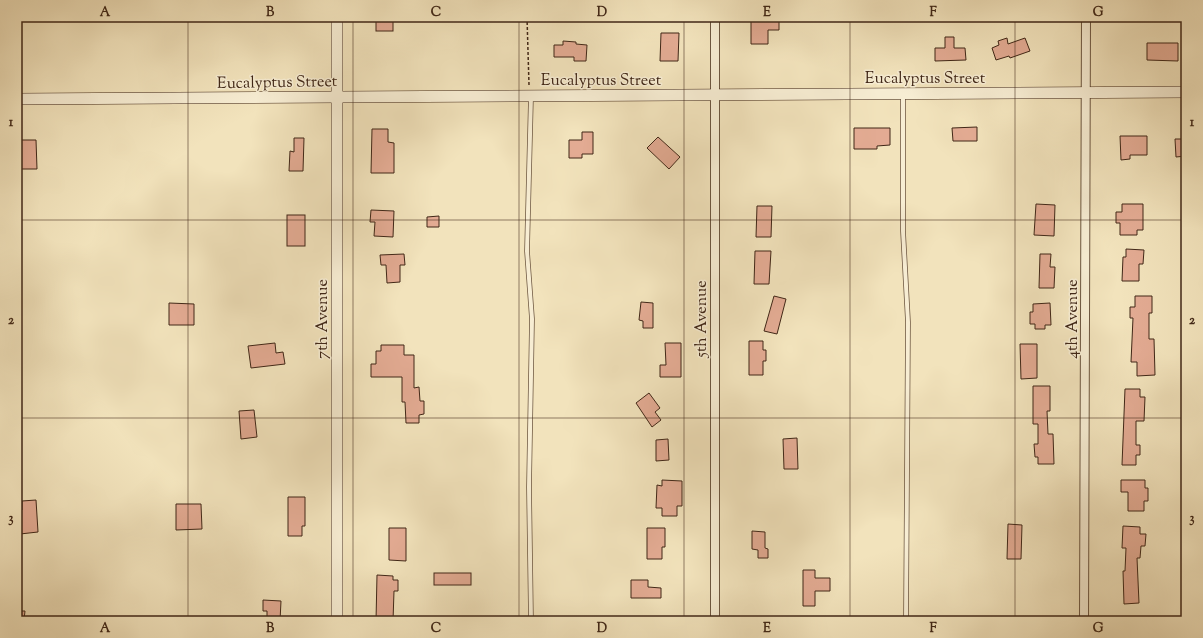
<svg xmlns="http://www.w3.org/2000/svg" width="1203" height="638" font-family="'Sorts Mill Goudy',serif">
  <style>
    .building { fill: #e3ab93; stroke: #402717 }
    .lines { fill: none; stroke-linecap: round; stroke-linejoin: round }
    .lane-casing { stroke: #6c5640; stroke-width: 5.5 }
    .street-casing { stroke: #6c5640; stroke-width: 10 }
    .secondary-casing { stroke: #402717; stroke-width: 12 }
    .path { stroke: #402717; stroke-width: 1.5; stroke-dasharray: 3 2; stroke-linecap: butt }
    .lane { stroke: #f7edd3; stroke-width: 4 }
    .street { stroke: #f7edd3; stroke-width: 8 }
    .secondary { stroke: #f7edd3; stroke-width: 11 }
    .grid { fill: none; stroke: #402717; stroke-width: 1; stroke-opacity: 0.55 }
    .labels { text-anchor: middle; stroke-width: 3; stroke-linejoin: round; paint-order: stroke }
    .street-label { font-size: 16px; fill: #402717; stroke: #f7edd3 }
    .neatline { fill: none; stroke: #402717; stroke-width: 1.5 }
    .grid-label { font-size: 13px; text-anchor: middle; font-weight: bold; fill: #402717 }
  </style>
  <rect width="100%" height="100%" fill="#f2e3bc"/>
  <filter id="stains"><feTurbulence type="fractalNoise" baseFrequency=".005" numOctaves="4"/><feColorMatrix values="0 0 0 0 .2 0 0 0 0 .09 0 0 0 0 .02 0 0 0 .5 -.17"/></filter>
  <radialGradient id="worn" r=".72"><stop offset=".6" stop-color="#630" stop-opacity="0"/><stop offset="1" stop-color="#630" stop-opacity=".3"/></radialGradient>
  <g class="building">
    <rect x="376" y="17" width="17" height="14"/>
    <polygon points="751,17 764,17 764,20 779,21 779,30 768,30 768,44 751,44"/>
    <polygon points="661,33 679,33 678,61 660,61"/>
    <polygon points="945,37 954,37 954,48 965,48 966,60 935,61 935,48 945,48"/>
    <polygon points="1007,38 1008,44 1025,38 1030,51 1010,58 1009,56 996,60 992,48 999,45 998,41"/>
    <polygon points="563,41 576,42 576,44 587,45 586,61 574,61 574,57 554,57 554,45 563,45"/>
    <polygon points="1147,43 1178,43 1178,61 1147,60"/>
    <polygon points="977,127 977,141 953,141 952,128"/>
    <polygon points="854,128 890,128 890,145 877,146 877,149 854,149"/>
    <polygon points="372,129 388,129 388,142 394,143 394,173 371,173"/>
    <polygon points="582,132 593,132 593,154 582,154 582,158 569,158 569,140 582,140"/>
    <polygon points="1120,136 1147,136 1147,155 1130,155 1130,159 1121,160"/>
    <polygon points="658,137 680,157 669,169 647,148"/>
    <polygon points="294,138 304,138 303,171 289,171 290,151 294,152"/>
    <polygon points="1175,139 1186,139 1186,156 1176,157"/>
    <polygon points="17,140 36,140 37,169 17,169"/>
    <polygon points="1036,204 1055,205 1054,236 1034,235"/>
    <polygon points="1122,204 1143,204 1143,230 1137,230 1137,235 1120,235 1120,223 1116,223 1116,212 1122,212"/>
    <polygon points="757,206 772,206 771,237 756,237"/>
    <polygon points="371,210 394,211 393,237 374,236 375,222 370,222"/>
    <rect x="287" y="215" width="18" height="31"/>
    <polygon points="439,216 439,227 427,227 427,217"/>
    <polygon points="1126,249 1144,250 1143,264 1139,264 1139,281 1122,281 1123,257 1126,257"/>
    <polygon points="755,251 771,251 769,284 754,284"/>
    <polygon points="404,254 405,265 400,265 400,282 387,283 386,265 381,265 380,255"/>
    <polygon points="1040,254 1051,254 1050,267 1055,267 1054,288 1039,288"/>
    <polygon points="774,296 786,299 777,334 764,331"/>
    <polygon points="1135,296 1152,296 1152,313 1149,313 1149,339 1154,339 1155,375 1137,376 1137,362 1131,362 1133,318 1130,318 1130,307 1135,307"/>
    <polygon points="641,302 653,303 653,328 643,328 643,321 639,320"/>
    <polygon points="169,303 194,304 194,325 169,325"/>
    <polygon points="1050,303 1051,325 1045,325 1045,329 1035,329 1035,324 1030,324 1030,312 1033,312 1033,304"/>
    <polygon points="749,341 763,341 763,350 766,350 766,361 763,361 763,375 749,375"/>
    <polygon points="275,343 276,353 283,352 285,364 251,368 248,346"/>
    <polygon points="665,343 681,343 681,377 660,377 660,365 666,365"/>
    <polygon points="1020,344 1037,344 1037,378 1021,379"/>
    <polygon points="381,345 404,345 404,355 414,355 414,388 419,387 420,401 424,401 424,414 419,415 419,423 406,423 405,402 402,402 402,377 371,377 371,364 376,364 376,351 381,351"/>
    <polygon points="1033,386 1050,386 1050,411 1047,411 1048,434 1053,434 1054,464 1038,464 1038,457 1035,457 1034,444 1038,444 1038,424 1033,424"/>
    <polygon points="1125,389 1140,389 1140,397 1145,397 1144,421 1136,421 1136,445 1140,445 1140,455 1136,455 1136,465 1122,465"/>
    <polygon points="649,393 660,408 655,412 661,420 652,427 636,403"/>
    <polygon points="254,410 257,437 241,439 239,411"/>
    <polygon points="797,438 798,469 784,469 783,439"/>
    <polygon points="668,439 669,460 656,461 656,440"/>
    <polygon points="662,480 682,481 682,506 677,506 677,516 662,516 662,508 656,508 657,485 662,486"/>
    <polygon points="1121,480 1145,480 1145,488 1148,488 1148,501 1144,501 1144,511 1128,511 1128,492 1121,492"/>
    <polygon points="288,497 305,497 305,526 302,526 302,536 288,536"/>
    <polygon points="36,500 38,532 20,534 20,510 22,510 22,501"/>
    <polygon points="176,504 201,504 202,529 176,530"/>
    <polygon points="1008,524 1022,525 1021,559 1007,559"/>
    <polygon points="1123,526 1140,527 1140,534 1146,534 1145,546 1141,546 1140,558 1137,558 1139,603 1124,604 1123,571 1125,571 1126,548 1122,548"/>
    <polygon points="389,528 406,528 406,561 389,560"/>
    <polygon points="647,528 665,528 665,547 662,547 662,559 647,559"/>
    <polygon points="752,531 765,532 765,548 768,549 768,558 758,558 758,550 752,549"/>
    <polygon points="803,570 815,570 815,578 830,578 830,591 815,591 815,606 803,606"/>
    <rect x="434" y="573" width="37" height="12"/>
    <polygon points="377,575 393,576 393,580 398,580 398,591 394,591 393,621 376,621"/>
    <polygon points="631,580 648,580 648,587 661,588 661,598 631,598"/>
    <polygon points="263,600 281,601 280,621 267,621 267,611 263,611"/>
    <polygon points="17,611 25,611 24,620 17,620"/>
  </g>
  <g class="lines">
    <defs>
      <g id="lane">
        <polyline points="903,94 903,231 908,322 906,621"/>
        <polyline points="531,621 529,487 532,319 527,251 531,96"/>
      </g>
      <g id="street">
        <polyline points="715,621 715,17"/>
        <polyline points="1084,621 1086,17"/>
      </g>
      <g id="secondary">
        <polyline points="337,17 337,621"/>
        <polyline points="17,99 1186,92"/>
      </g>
    </defs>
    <use href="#lane" class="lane-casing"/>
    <use href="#street" class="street-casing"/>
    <use href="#secondary" class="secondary-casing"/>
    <polyline class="path" points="527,17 529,85"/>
    <use href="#lane" class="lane"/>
    <use href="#street" class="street"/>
    <use href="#secondary" class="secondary"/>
  </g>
  <path class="grid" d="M 188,17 L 188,621M 353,17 L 353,621M 519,17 L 519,621M 684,17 L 684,621M 850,17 L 850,621M 1015,17 L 1015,621M 17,220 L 1186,220M 17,418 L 1186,418"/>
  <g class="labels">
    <g class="street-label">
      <text x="925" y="83">Eucalyptus Street</text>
      <text x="601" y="85">Eucalyptus Street</text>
      <text transform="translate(277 81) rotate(-1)" y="6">Eucalyptus Street</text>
      <text transform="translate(321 319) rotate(-90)" y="6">7th Avenue</text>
      <text transform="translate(700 319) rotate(-90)" y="6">5th Avenue</text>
      <text transform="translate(1071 319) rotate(-90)" y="6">4th Avenue</text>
    </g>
  </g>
  <rect width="1203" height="638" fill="none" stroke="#f2e3bc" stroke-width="44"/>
  <rect x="22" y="22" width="1159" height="594" class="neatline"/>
  <g class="grid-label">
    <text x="105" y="16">A</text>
    <text x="270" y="16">B</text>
    <text x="436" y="16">C</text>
    <text x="602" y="16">D</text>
    <text x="767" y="16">E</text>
    <text x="933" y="16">F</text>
    <text x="1098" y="16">G</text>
    <text x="11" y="126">1</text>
    <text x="1192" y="126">1</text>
    <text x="11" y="324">2</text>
    <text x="1192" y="324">2</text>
    <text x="11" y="522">3</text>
    <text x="1192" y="522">3</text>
    <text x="105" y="632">A</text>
    <text x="270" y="632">B</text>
    <text x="436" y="632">C</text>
    <text x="602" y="632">D</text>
    <text x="767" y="632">E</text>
    <text x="933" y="632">F</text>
    <text x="1098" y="632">G</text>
  </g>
  <rect width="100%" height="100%" filter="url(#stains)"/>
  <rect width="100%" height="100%" fill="url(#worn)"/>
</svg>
